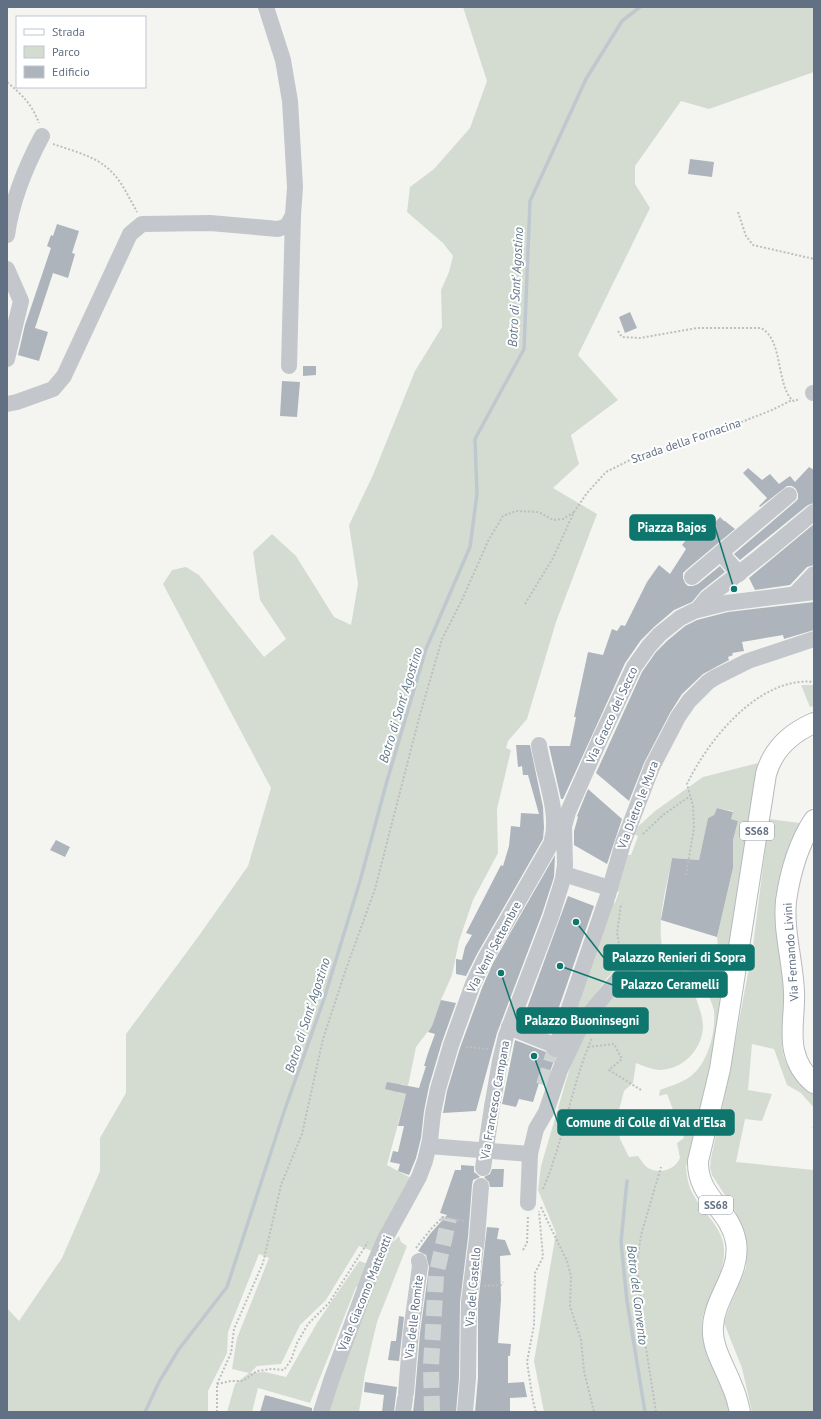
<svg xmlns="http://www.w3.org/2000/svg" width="821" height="1419" font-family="'PT Sans',sans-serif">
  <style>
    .green { fill: #d4dcd1 }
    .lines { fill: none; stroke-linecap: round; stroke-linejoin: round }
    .stream { stroke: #bfc8ce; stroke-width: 3.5 }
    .building { fill: #aeb4bb }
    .minor-tunnel { stroke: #cfd4d5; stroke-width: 16; stroke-dasharray: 16 8; stroke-linecap: butt }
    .major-casing { stroke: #b6b9be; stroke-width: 22 }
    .path { stroke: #bdbec1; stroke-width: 2; stroke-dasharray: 2 2; stroke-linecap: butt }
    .minor { stroke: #c3c6ca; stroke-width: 16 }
    .major { stroke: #fff; stroke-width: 20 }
    .minor-bridge { stroke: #c3c6ca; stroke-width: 16 }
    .labels { text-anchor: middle; stroke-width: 4; stroke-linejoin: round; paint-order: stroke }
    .shield { fill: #fff; stroke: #909ba8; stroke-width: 1 }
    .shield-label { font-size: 11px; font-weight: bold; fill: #617083 }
    .street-label { font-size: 12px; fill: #617083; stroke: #fff }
    .water-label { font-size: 13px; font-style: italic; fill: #617988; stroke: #fff }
    .leader { fill: none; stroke: #0f766e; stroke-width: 1.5 }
    .callout-dot { fill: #0f766e; stroke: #fff; stroke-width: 1.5 }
    .callout { fill: #0f766e; stroke: #0f766e; stroke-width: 1.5 }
    .callout-label { font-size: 13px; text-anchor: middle; font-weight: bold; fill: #fff }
  </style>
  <rect width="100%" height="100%" fill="#f4f5f0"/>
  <g class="green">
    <polygon points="463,7 814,7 814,72 709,109 681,101 635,166 635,184 650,208 578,355 618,400 571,435 579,464 553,488 597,514 556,622 527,719 508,741 506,748 511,750 497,809 498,853 473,900 459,941 452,975 441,1000 432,1026 416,1047 408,1086 401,1084 399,1093 406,1094 387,1165 411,1178 372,1251 359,1246 326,1300 300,1325 281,1364 257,1366 250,1373 265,1372 286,1377 317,1323 359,1261 368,1264 359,1286 356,1287 310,1403 258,1388 252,1412 227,1412 235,1384 249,1373 232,1369 237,1338 269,1258 259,1254 228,1332 227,1353 208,1391 208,1412 7,1412 7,1308 19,1321 62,1258 100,1171 100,1138 126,1093 126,1034 198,937 248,866 271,788 163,584 172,570 186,567 199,575 264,657 286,639 260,600 253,552 272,534 296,556 334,617 351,625 358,584 349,525 373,475 415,371 442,327 441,290 449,272 453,256 443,243 407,212 410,187 434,169 470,128 487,81"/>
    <polygon points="801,685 814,685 814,706 810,707"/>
    <path d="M 758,763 L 745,865 L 730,946 L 728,950 L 723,953 L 721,952 L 718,946 L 717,937 L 733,868 L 733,840 L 738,821 L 731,819 L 733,811 L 717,808 L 714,815 L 708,818 L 699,860 L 672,858 C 667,886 657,917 662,946 L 643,947 L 627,957 L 607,978 L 575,1023 L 564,1049 L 595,946 L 612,901 L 615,903 L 619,892 L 615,890 L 624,854 L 631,855 L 638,836 L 631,833 L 655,811 L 703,777 Z"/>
    <path d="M 769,819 L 800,823 C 791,844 775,886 776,908 C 777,938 786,969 785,999 C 785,1020 778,1040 785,1060 C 790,1074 803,1085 814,1095 L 814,1108 L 801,1093 L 787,1085 L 774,1049 L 752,1044 L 748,1090 L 772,1094 L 762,1121 L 745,1119 L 736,1162 L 814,1170 L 814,1412 L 752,1412 L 742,1368 L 724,1323 L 730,1305 L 746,1268 L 747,1243 L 735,1211 L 712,1175 L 710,1167 L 711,1158 L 727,1086 L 753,946 Z"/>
    <path d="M 645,962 C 654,963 671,963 678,967 C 689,973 692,984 695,995 C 698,1005 703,1016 703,1027 C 702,1050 682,1070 659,1070 C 651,1069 643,1066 636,1063 L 633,1083 L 624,1091 L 618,1114 L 620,1139 L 629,1157 L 638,1156 C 641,1160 645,1167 650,1169 C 662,1174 675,1169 680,1158 L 677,1143 L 684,1138 L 667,1094 L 659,1096 L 660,1090 C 670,1086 682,1083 691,1076 C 708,1063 716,1032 714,1011 C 713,1003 704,989 708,982 L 710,981 L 718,987 L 720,995 L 721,1012 L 715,1050 L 686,1167 C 687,1176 688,1186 693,1194 C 702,1212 723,1227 724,1249 C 725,1271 713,1292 704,1312 C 701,1322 701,1331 704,1341 L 730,1407 L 730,1412 L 544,1412 L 534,1361 L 556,1233 L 538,1190 L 541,1166 L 576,1047 L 621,980 Z"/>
    <polygon points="399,1236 401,1242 407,1246 377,1322 365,1373 359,1412 328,1412 374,1283 390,1245"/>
  </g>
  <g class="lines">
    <g class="stream">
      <polyline points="627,1181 621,1242 627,1301 645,1412"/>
      <polyline points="145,1412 159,1382 179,1349 227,1287 285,1109 324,999 360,881 387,781 426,649 470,547 477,494 475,439 524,349 530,201 586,79 622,21 640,7"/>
    </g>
  </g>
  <g class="building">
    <polygon points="690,159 714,162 712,177 688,174"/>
    <polygon points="57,224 79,231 72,253 75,254 68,278 53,273 35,328 48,332 39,361 18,355 25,325 51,248 47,246 51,235 53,236"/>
    <polygon points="630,312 637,328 625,333 619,317"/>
    <polygon points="303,366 316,366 316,375 303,376"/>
    <polygon points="282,381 300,382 297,417 280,416"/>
    <polygon points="809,467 814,470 814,503 808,505 740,560 734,554 795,502 798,499 798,494 796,489 792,486 787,486 760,507 759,506 767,498 743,473 748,468 762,480 770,474 779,484 790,476 795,482"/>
    <polygon points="720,517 724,521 725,521 735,529 686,570 683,573 683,578 685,583 688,586 693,586 698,584 720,566 725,572 701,591 692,602 674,610 654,627 641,640 625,663 563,799 561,799 549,746 570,746 576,717 574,717 588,652 603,655 612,629 617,631 621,625 625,626 647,582 659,565 670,574 686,549 682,545 690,535 695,539 703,528 706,531"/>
    <polygon points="814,524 814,565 807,567 790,585 755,590 749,578"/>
    <polygon points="814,602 814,630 784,639 783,635 742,642 744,651 732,653 733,655 728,657 729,660 703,674 682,694 670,713 644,763 629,801 596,773 642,672 656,652 667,641 685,626 697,620 728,612"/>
    <polygon points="516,745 530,745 543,807 544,828 543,839 477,954 466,976 456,974 456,959 462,960 465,947 472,935 466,933 501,865 503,866 509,846 511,826 520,827 521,813 539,814 528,775 523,775 522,766 518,767"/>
    <polygon points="588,789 622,819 607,864 574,845 574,831 578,817 577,816"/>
    <polygon points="717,808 733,812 731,819 738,821 733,840 733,868 717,937 661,920 672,858 699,860 708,818 714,815"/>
    <polygon points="56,840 70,847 65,857 50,850"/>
    <polygon points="555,855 554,877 542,914 497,1033 476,1111 443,1113 447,1091 460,1048 482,988 493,963"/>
    <polygon points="568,896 594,906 550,1033 522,1022"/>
    <polygon points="441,1000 456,1003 442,1042 429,1086 424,1111 421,1138 416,1158 409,1175 398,1171 400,1164 390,1162 393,1151 398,1152 404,1126 398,1126 406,1094 385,1089 387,1082 419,1088 426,1066 424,1066 428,1053 435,1034 428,1032 432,1026"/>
    <polygon points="515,1040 546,1052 548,1055 555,1058 545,1085 539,1083 533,1102 519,1099 516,1107 502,1104"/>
    <polygon points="461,1165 474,1166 474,1172 480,1177 473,1180 472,1185 468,1237 460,1302 459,1378 456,1412 413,1412 415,1394 420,1333 429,1267 426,1255 418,1251 430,1234 447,1215 440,1213 455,1170 461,1170"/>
    <polygon points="492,1169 504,1169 503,1187 490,1187 489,1182 484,1177 490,1174"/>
    <polygon points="487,1227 499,1228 497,1239 505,1240 511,1255 500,1256 501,1299 498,1343 511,1344 510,1356 508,1356 508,1383 524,1382 527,1397 510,1398 510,1412 475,1412 478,1378 478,1303"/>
    <polygon points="399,1316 404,1317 399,1361 388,1360 391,1341 396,1341"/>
    <polygon points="365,1382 397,1387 394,1412 382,1412 384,1395 364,1392"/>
    <polygon points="265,1395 312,1408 312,1412 260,1412"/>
  </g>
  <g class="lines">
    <g class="minor-tunnel">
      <polyline points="544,1085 555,1049"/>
      <polyline points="432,1412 431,1366 436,1276 449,1218"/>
    </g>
    <defs>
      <g id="major">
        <path d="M 814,820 C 799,843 790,873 786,901 C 783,931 793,962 794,992 C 795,1011 790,1031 794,1050 C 797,1064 803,1074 814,1083"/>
        <path d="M 740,1412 C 738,1403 736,1394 732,1386 C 725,1367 711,1347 713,1326 C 715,1296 741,1273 736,1242 C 730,1208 697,1198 698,1161 L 720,1069 L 766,774 C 773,749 791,733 814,723"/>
      </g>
    </defs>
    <use href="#major" class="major-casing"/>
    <g class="path">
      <path d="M 7,82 C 23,96 31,103 39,123"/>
      <path d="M 53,144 C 70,150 91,155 105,166 C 120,177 128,196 137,212"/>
      <polyline points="738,212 746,236 753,245 814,259"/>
      <path d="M 618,331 L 622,337 L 640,338 L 697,328 L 761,328 C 783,339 776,383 792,400"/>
      <polyline points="707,529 718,538"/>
      <polyline points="525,604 553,558 574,512 587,493 606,472 634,458 739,423 772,410 792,400 794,401 800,399"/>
      <polyline points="643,834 663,815 690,796"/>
      <path d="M 686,875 L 694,828 L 693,806 L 687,784 C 708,740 759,676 814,682"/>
      <polyline points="621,955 617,933 621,904"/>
      <polyline points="466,1047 489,1049"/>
      <polyline points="588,1047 614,1044 622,1059 609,1070 641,1090"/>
      <polyline points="813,1127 814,1128"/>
      <path d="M 543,1189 C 564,1140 571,1086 592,1038"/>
      <polyline points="541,1207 546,1218 567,1261 571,1276 570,1306 581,1340 584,1371 594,1412"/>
      <polyline points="416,1248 431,1229 443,1217 465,1221"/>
      <polyline points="523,1250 527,1243 528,1216"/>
      <polyline points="484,1286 501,1285 503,1282"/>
      <polyline points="217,1384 231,1381 243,1381 257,1371 272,1369 284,1370 291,1360 297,1343 308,1324 329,1303 368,1242"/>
      <polyline points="217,1412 217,1384 231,1353 234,1329 263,1263 281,1185 302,1134 323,1039 345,972 375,889 419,718 442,639 462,600 489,539 503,516 516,511 539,512 553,520 563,519 574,512"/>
      <polyline points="536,1412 533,1401 527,1362 534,1325 535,1273 543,1257 539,1211"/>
      <polyline points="656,1412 643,1329 637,1262 641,1235 661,1167"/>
    </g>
    <g class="minor">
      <path d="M 7,235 C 12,200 26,166 42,136"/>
      <polyline points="7,269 21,301 7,359"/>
      <polyline points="289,366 293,215"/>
      <polyline points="813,393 814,393"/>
      <polyline points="7,404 17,402 53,389 64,376 130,234 142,224 210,223 278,229 287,226 293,215 295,187 290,101 283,60 266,7"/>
      <polyline points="721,553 739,574"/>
      <polyline points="692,577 789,495"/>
      <polyline points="796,593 814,574"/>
      <polyline points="698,609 707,598 761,556 814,512"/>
      <path d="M 539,745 C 543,774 560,812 552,840"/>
      <polyline points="564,874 609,888"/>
      <polyline points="707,967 733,991"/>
      <polyline points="509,1027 556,1046"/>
      <polyline points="555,1049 608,895 623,843 652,767 678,717 689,701 708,682 714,678 748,661 814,639"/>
      <polyline points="492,1107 500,1061 506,1036 551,917 563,879 565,865 564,827 568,812 601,737 634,667 649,646 660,634 680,618 694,611 726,603 814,592"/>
      <polyline points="429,1146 530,1154 536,1129 546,1112 560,1070 578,1032 590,1013 628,967 636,960 654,956 664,957 707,967 738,960"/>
      <polyline points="528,1203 530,1154"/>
      <polyline points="406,1393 411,1332 420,1266 419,1261"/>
      <polyline points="321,1412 332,1378 375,1262 385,1239 419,1177 425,1161 430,1140 433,1113 438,1089 451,1045 473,984 485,959 552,842 564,827"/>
      <polyline points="403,1412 405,1399"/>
      <polyline points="465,1412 468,1378 469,1302 477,1238 481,1186"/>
    </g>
    <use href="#major" class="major"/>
    <polyline class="minor-bridge" points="483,1168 492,1107"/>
  </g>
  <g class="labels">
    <g class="shield">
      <rect x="740" y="822" width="34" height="18" rx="3"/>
      <rect x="699" y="1196" width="34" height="18" rx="3"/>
    </g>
    <g class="shield-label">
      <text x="757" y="835">SS68</text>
      <text x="716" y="1209">SS68</text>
    </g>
    <g class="street-label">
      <text transform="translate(686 441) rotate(-19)" y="4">Strada della Fornacina</text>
      <text transform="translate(612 715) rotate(-65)" y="4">Via Gracco del Secco</text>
      <text transform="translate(638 805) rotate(-69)" y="4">Via Dietro le Mura</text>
      <text transform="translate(494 947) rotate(-62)" y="4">Via Venti Settembre</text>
      <text transform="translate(791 952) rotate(-94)" y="4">Via Fernando Livini</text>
      <text transform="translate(495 1100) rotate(-80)" y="4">Via Francesco Campana</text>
      <text transform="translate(473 1287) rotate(-85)" y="4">Via del Castello</text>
      <text transform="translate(365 1293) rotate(-68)" y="4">Viale Giacomo Matteotti</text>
      <text transform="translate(414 1317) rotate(-83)" y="4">Via delle Romite</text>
    </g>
    <g class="water-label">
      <text transform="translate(515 287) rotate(-87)" y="5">Botro di Sant' Agostino</text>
      <text transform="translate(400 705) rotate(-73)" y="5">Botro di Sant' Agostino</text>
      <text transform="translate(307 1015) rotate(-72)" y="5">Botro di Sant' Agostino</text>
      <text transform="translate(638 1295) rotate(83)" y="5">Botro del Convento</text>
    </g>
  </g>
  <path class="leader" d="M734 589L715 527M576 922L604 958M560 966L613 985M501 973L517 1020M534 1056L558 1123"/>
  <g class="callout-dot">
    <circle cx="734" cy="589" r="4"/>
    <circle cx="576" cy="922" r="4"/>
    <circle cx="560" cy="966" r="4"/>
    <circle cx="501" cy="973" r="4"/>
    <circle cx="534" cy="1056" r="4"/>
  </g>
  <g class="callout">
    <rect x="630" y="515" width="85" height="25" rx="4"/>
    <rect x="604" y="945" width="150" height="25" rx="4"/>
    <rect x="613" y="972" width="114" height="25" rx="4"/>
    <rect x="517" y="1008" width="131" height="25" rx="4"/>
    <rect x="558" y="1110" width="176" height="25" rx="4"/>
  </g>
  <g class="callout-label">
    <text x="672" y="532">Piazza Bajos</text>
    <text x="679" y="962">Palazzo Renieri di Sopra</text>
    <text x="670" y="989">Palazzo Ceramelli</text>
    <text x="582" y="1025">Palazzo Buoninsegni</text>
    <text x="646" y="1127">Comune di Colle di Val d'Elsa</text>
  </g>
  <rect width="821" height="1419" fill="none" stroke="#617083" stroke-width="16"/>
  <rect x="16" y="16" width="130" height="72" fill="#ffffff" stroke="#c0c6cd"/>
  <rect x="24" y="29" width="20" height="6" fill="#ffffff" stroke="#c0c6cd"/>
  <text x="52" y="36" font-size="12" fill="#617083">Strada</text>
  <rect x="24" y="46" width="20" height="12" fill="#d4dcd1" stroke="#c0c6cd"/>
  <text x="52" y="56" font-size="12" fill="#617083">Parco</text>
  <rect x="24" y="66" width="20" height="12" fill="#aeb4bb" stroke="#c0c6cd"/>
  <text x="52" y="76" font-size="12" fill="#617083">Edificio</text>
</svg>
